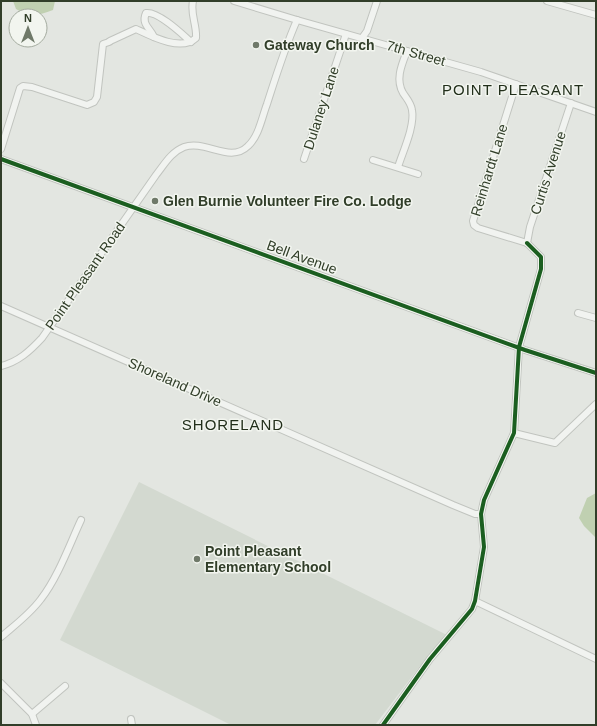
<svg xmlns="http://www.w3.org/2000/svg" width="597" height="726" font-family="Arial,sans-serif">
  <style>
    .built { fill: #d3d9d0 }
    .water { fill: #c0d0b1 }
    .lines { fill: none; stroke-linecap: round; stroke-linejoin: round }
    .minor-casing { stroke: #c1c4bf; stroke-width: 8 }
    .minor { stroke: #f1f3f0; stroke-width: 6 }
    .cycleway-casing { stroke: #f2f5ef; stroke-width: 6 }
    .cycleway { stroke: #1b5e20; stroke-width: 4 }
    .poi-dot { fill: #6f7969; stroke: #f2f5ef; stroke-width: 1.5 }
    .labels { text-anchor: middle; stroke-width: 3; stroke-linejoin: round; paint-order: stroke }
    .poi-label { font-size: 14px; font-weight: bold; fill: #313e29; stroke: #f2f5ef; text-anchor: start }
    .street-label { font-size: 14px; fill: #313e29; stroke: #f2f5ef }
    .neighbourhood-label { font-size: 15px; letter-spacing: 1px; fill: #222f1b; stroke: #f2f5ef }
  </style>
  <rect width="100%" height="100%" fill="#e3e6e1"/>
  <polygon class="built" points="139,482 447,635 420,666 375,725 231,725 195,707 60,640"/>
  <g class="water">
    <path d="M 13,1 L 55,1 L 53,10 C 37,16 31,17 16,9 Z"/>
    <polygon points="596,493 596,538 584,526 579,518 587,498"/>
  </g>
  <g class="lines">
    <defs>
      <g id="minor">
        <polyline points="234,1 297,20 481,72 596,112"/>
        <polyline points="547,1 596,15"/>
        <path d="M 154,37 C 150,28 141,24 146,13 C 158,11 182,34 191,42"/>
        <polyline points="362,38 367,31 377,1"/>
        <path d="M 110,41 L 136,29 C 151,36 181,52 196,38 C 197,25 190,14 193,1"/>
        <polyline points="516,84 473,221 474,225 478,228 527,243"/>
        <polyline points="1,149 20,88 23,86 32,87 87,105 94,102 97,97 103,44 109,42"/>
        <polyline points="1,159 525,350 596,373"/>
        <polyline points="304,159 346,34"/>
        <polyline points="373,160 418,174"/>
        <path d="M 398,167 C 403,151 415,126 412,110 C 411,103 407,99 403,93 C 395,79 402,64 407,51"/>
        <polyline points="527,243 530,227 571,103"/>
        <polyline points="1,306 453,505 475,514 481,514"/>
        <polyline points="578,313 596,318"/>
        <path d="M 1,366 C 18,362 30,351 42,338 L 156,175 C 164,165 171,152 184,147 C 205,139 230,164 248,146 C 259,136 262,117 267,104 C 276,76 285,47 297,20"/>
        <polyline points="514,433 555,443 596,404"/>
        <polyline points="475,601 596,659"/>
        <path d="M 1,637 C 15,625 30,614 41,599 C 58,577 69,546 81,520"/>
        <polyline points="1,683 32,714 36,725"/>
        <polyline points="32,714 65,686"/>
        <polyline points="131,719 132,725"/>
        <polyline points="383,725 430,659 472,609 475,601 484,547 481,514 484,500 514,433 519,347 541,269 541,257 527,243"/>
      </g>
    </defs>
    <use href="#minor" class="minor-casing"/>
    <use href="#minor" class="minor"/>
    <defs>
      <g id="cycleway">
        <polyline points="1,159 525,350 596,373"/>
        <polyline points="383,725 430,659 472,609 475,601 484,547 481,514 484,500 514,433 519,347 541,269 541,257 527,243"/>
      </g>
    </defs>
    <use href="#cycleway" class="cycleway-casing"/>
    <use href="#cycleway" class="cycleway"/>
  </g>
  <g class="poi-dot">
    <circle cx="256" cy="45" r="4"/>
    <circle cx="155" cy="201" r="4"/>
    <circle cx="197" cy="559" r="4"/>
  </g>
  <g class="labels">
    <g class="poi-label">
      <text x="264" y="50">Gateway Church</text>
      <text x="163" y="206">Glen Burnie Volunteer Fire Co. Lodge</text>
      <text x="205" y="556">Point Pleasant<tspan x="205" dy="16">Elementary School</tspan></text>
    </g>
    <g class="street-label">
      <text transform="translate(416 53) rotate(16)" y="5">7th Street</text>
      <text transform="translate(321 108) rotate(-72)" y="5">Dulaney Lane</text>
      <text transform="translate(489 170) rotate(-73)" y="5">Reinhardt Lane</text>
      <text transform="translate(548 173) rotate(-72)" y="5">Curtis Avenue</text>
      <text transform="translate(302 257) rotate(20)" y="5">Bell Avenue</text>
      <text transform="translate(85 276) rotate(-55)" y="5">Point Pleasant Road</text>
      <text transform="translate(175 382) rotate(24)" y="5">Shoreland Drive</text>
    </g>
    <g class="neighbourhood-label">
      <text x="513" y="95">POINT PLEASANT</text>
      <text x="233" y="430">SHORELAND</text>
    </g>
  </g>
  <rect width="597" height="726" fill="none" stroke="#313e29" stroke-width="4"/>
  <g transform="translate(28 28)"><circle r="19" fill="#f2f5ef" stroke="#a5aca0"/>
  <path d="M0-3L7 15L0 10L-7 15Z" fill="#6f7969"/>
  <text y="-6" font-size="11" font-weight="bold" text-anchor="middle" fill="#313e29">N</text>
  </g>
</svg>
